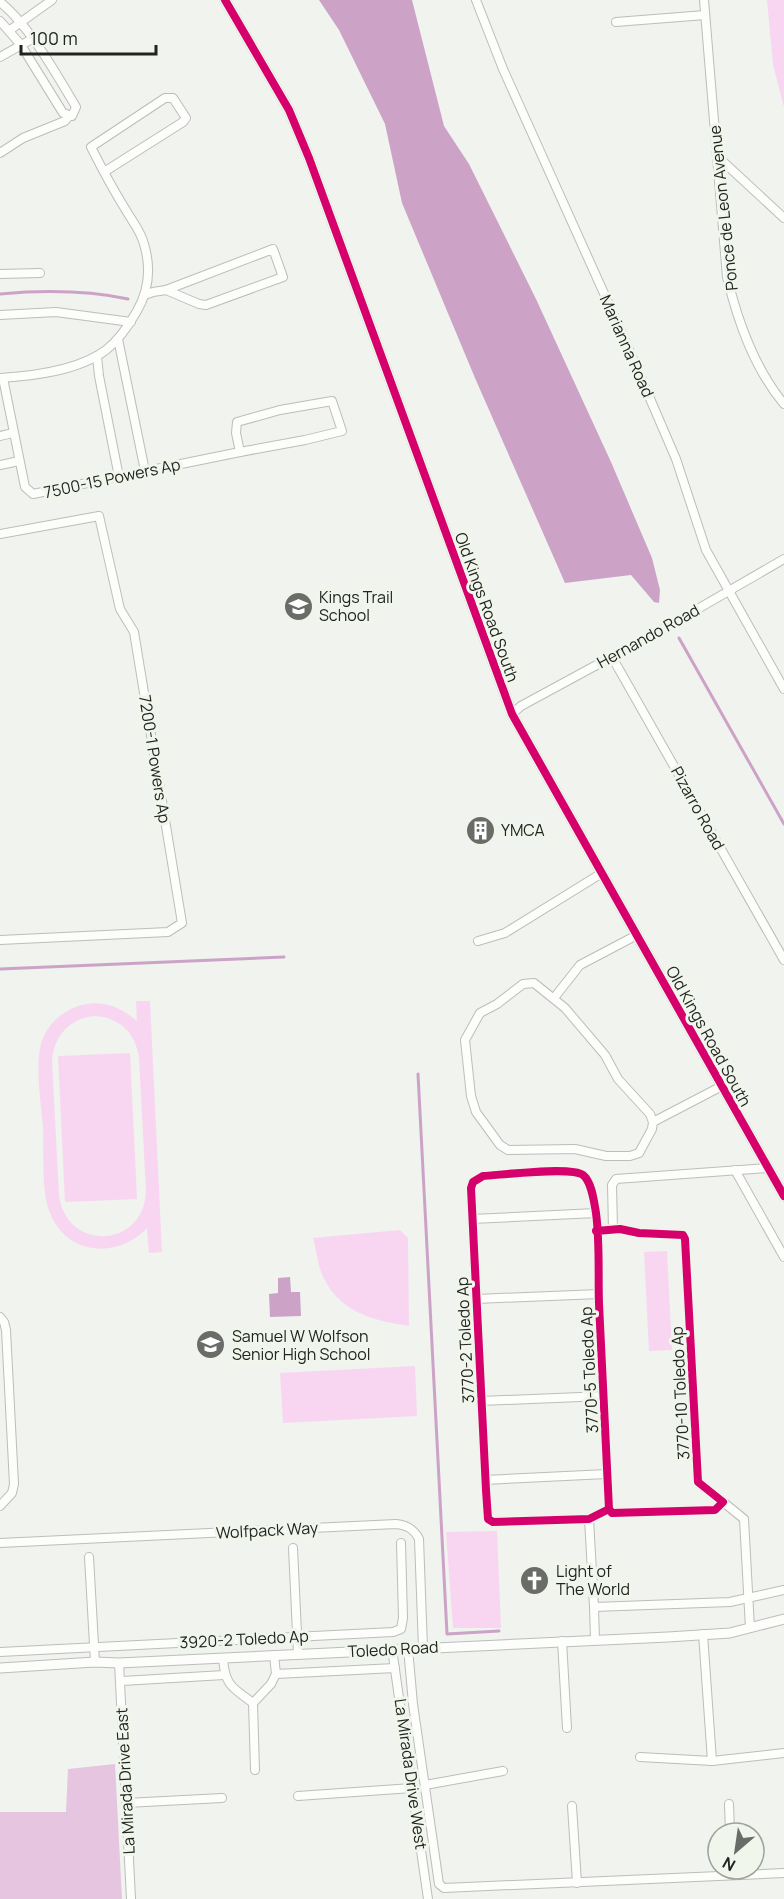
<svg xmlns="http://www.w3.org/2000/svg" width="784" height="1899" font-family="Manrope,sans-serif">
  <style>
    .green { fill: #f8d6f2; fill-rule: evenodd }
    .forest { fill: #e6c5e0 }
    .water { fill: #cca3c7 }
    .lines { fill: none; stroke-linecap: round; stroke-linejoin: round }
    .stream { stroke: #cca3c7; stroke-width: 3 }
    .minor-casing { stroke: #bbbeba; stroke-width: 10 }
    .tertiary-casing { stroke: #bbbeba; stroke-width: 11 }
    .minor { stroke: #fdfdfc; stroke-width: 8 }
    .tertiary { stroke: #fdfdfc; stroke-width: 9 }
    .cycleway-casing { stroke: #f0f6eb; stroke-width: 11 }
    .cycleway { stroke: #d6006c; stroke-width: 8 }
    .labels { text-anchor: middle; stroke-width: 6; stroke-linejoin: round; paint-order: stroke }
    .street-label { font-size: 16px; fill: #222420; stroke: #f0f6eb }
    .poi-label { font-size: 16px; fill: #222420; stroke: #f0f6eb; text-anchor: start }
  </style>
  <rect width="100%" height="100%" fill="#f0f3ee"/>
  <g class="green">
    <polygon points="767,0 784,0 784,107 773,65"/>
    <path d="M 136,1001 L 150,1001 L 162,1252 L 149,1253 L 147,1228 C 118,1259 67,1256 50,1213 C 41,1192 44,1151 43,1127 C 41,1103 35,1067 41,1044 C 47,1023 66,1007 87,1004 C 106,1001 123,1009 137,1021 ZM 94,1016 C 119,1017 136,1033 139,1058 L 146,1191 C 144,1249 66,1252 59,1195 L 52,1061 C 54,1036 69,1019 94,1016 Z"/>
    <polygon points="130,1053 137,1199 65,1202 58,1056"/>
    <path d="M 400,1230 L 408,1238 L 409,1326 C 370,1320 335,1311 320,1269 C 317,1259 316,1248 313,1238 Z"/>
    <polygon points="667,1251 672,1350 649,1351 644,1252"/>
    <polygon points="415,1366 417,1416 283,1423 280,1373"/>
    <polygon points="497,1531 501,1628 453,1628 446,1532"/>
  </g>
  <polygon class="forest" points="115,1764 122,1899 0,1899 0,1812 66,1812 68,1769"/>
  <g class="water">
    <polygon points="319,0 412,0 444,126 469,164 536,299 611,462 652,558 660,590 659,603 654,602 631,575 565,583 475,378 402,203 385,124 339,30"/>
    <polygon points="290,1277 291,1292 300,1292 301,1316 270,1317 269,1294 278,1293 278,1278"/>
  </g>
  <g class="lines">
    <g class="stream">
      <path d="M 0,294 C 44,290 85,290 128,299"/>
      <polyline points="679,638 784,824"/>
      <polyline points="0,969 284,957"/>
      <polyline points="418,1074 447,1634 499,1631"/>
    </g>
    <defs>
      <g id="minor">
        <polyline points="476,0 503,69 620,329 676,459 706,550 784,689"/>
        <path d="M 704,0 L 727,277 C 738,322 754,368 784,404"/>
        <path d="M 0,2 C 29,25 57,75 76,107 L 72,116 L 63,113 L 21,45 L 0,21"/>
        <polyline points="616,22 705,15"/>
        <polyline points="10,30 52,0"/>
        <polyline points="0,57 32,39"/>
        <polyline points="0,153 23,138 65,121 69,116"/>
        <polyline points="717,156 784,218"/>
        <polygon points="273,249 283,277 206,305 199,304 166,290"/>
        <polyline points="0,274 40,273"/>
        <polyline points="145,295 153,292 166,290"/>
        <polyline points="0,315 56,312 131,322"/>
        <polyline points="118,339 145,471"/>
        <polyline points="97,356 99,376 119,477"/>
        <path d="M 0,378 C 33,376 78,371 106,350 C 119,340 129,325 137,311 C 149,290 151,267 144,244 C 141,232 133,222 127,212 C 114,191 102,169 91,147 L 165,98 L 173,98 L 186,118 L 183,122 L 104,172"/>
        <polyline points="3,378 25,487 33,494 240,452"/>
        <polygon points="332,401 342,431 305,440 240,452 236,433 237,422 280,410"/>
        <polyline points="0,436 13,433"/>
        <polyline points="0,465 19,461"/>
        <polyline points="0,534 99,516 120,609 134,632 182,923 168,932 0,940"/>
        <polyline points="612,657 784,960"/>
        <polyline points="512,714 521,706 663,629 784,559"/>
        <polyline points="478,941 505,933 602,873"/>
        <polygon points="534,983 565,1008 605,1055 618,1079 650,1114 653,1122 652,1129 639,1153 630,1156 606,1156 575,1149 508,1150 500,1145 476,1112 471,1096 465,1040 480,1013 497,1004 523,984"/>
        <polyline points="554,998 580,965 637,935"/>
        <polyline points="653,1122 722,1086"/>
        <polyline points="735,1170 784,1257"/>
        <polyline points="472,1219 596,1213"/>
        <polyline points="613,1229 612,1185 616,1179 768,1168"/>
        <path d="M 596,1231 L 620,1229 L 639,1233 L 683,1235 L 685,1239 L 698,1482 L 723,1502 L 715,1510 L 612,1513 L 609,1509 L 589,1519 L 493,1522 L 488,1519 L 486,1490 L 471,1188 L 473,1182 L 483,1176 C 501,1175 571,1166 583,1175 C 592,1182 594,1202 596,1213 C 600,1243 598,1274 599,1304 C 602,1372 606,1441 609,1509"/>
        <polyline points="476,1299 599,1294"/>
        <polyline points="0,1317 4,1322 6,1330 14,1484 12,1493 0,1506"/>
        <polyline points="481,1401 604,1396"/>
        <polyline points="485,1480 607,1474"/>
        <polyline points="723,1502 744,1519 750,1628"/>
        <polyline points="589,1519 594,1607 730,1602 784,1590"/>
        <path d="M 0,1543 L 396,1524 C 407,1525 414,1529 419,1539 L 423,1648"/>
        <polyline points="293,1548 298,1654"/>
        <polyline points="89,1557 95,1662"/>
        <polyline points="594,1607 595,1640"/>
        <polyline points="703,1634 712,1761"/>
        <polyline points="562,1641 567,1728"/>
        <polyline points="408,1648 413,1704 439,1884 444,1888 784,1873"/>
        <polyline points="392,1649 428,1899"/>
        <polyline points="0,1652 393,1632 401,1629 403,1618 401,1543"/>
        <polyline points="274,1655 276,1674"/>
        <path d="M 223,1658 C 225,1686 232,1687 253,1703"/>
        <polyline points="119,1663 131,1899"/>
        <polyline points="276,1674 395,1668"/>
        <polyline points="122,1681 224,1675"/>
        <polyline points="253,1703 255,1770"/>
        <polyline points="253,1703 271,1684 276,1674"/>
        <polyline points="640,1757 712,1761 784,1753"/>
        <polyline points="425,1785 503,1771"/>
        <polyline points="298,1796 412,1788"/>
        <polyline points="126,1803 222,1798"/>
        <polyline points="729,1804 730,1833"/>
        <polyline points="572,1806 577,1883"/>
      </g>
      <g id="tertiary">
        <polyline points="225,0 289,110 309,158 512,714 784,1196"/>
        <polyline points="0,1668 95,1662 119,1663 668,1637 730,1633 784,1619"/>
      </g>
    </defs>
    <use href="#minor" class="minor-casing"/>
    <use href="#tertiary" class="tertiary-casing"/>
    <use href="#minor" class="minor"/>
    <use href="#tertiary" class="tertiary"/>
    <defs>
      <g id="cycleway">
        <polyline points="225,0 289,110 309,158 512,714 784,1196"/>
        <path d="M 596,1231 L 620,1229 L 639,1233 L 683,1235 L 685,1239 L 698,1482 L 723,1502 L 715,1510 L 612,1513 L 609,1509 L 589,1519 L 493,1522 L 488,1519 L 486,1490 L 471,1188 L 473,1182 L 483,1176 C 501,1175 571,1166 583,1175 C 592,1182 594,1202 596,1213 C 600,1243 598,1274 599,1304 C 602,1372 606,1441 609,1509"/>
      </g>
    </defs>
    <use href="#cycleway" class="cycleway-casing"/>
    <use href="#cycleway" class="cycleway"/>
  </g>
  <defs>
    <symbol id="school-disc" viewBox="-11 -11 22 22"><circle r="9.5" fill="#6a6c68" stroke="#f0f6eb"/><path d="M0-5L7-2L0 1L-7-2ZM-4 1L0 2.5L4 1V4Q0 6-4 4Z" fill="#fff"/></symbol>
    <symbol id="building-disc" viewBox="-11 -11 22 22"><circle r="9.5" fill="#6a6c68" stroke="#f0f6eb"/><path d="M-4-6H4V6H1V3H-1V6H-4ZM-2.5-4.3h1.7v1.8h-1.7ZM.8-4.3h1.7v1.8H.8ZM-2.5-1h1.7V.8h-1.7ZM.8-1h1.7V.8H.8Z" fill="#fff"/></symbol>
    <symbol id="church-disc" viewBox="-11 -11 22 22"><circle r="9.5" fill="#6a6c68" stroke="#f0f6eb"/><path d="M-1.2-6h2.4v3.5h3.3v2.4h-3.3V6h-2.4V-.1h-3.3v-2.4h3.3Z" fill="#fff"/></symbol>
  </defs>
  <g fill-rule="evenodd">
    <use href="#school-disc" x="282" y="590" width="33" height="33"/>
    <use href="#building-disc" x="464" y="814" width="33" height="33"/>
    <use href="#school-disc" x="194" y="1328" width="33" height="33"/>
    <use href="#church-disc" x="518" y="1564" width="33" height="33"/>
  </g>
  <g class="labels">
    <g class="street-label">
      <text transform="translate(723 208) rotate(-96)" y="6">Ponce de Leon Avenue</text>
      <text transform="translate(627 346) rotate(66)" y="6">Marianna Road</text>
      <text transform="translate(112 478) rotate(-12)" y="6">7500-15 Powers Ap</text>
      <text transform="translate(487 607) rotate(70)" y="6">Old Kings Road South</text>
      <text transform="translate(648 636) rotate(-29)" y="6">Hernando Road</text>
      <text transform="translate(155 759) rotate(81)" y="6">7200-1 Powers Ap</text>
      <text transform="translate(698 808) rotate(61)" y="6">Pizarro Road</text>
      <text transform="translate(709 1036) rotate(61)" y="6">Old Kings Road South</text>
      <text transform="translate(465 1340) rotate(-93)" y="6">3770-2 Toledo Ap</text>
      <text transform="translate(589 1370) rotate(-93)" y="6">3770-5 Toledo Ap</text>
      <text transform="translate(680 1393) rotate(-93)" y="6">3770-10 Toledo Ap</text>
      <text transform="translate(267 1530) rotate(-3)" y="6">Wolfpack Way</text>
      <text transform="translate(244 1639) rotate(-3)" y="6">3920-2 Toledo Ap</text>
      <text transform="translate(393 1649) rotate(-3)" y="6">Toledo Road</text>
      <text transform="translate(411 1774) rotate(82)" y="6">La Mirada Drive West</text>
      <text transform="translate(125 1781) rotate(-93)" y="6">La Mirada Drive East</text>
    </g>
    <g class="poi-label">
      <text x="319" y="603">Kings Trail<tspan x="319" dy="18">School</tspan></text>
      <text x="501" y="836">YMCA</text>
      <text x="232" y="1342">Samuel W Wolfson<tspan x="232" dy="18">Senior High School</tspan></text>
      <text x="556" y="1577">Light of<tspan x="556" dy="18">The World</tspan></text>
    </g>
  </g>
  <g transform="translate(736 1851) rotate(209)"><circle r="28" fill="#f0f6eb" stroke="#9ea29a" stroke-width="1.5"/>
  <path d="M0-4.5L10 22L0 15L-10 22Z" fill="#6a6c68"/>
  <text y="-9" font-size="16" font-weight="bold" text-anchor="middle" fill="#222420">N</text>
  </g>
  <path d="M21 45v9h135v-9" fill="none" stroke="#222420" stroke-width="3"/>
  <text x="30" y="45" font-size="18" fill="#222420" stroke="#f0f6eb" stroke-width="4.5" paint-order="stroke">100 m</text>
</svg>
